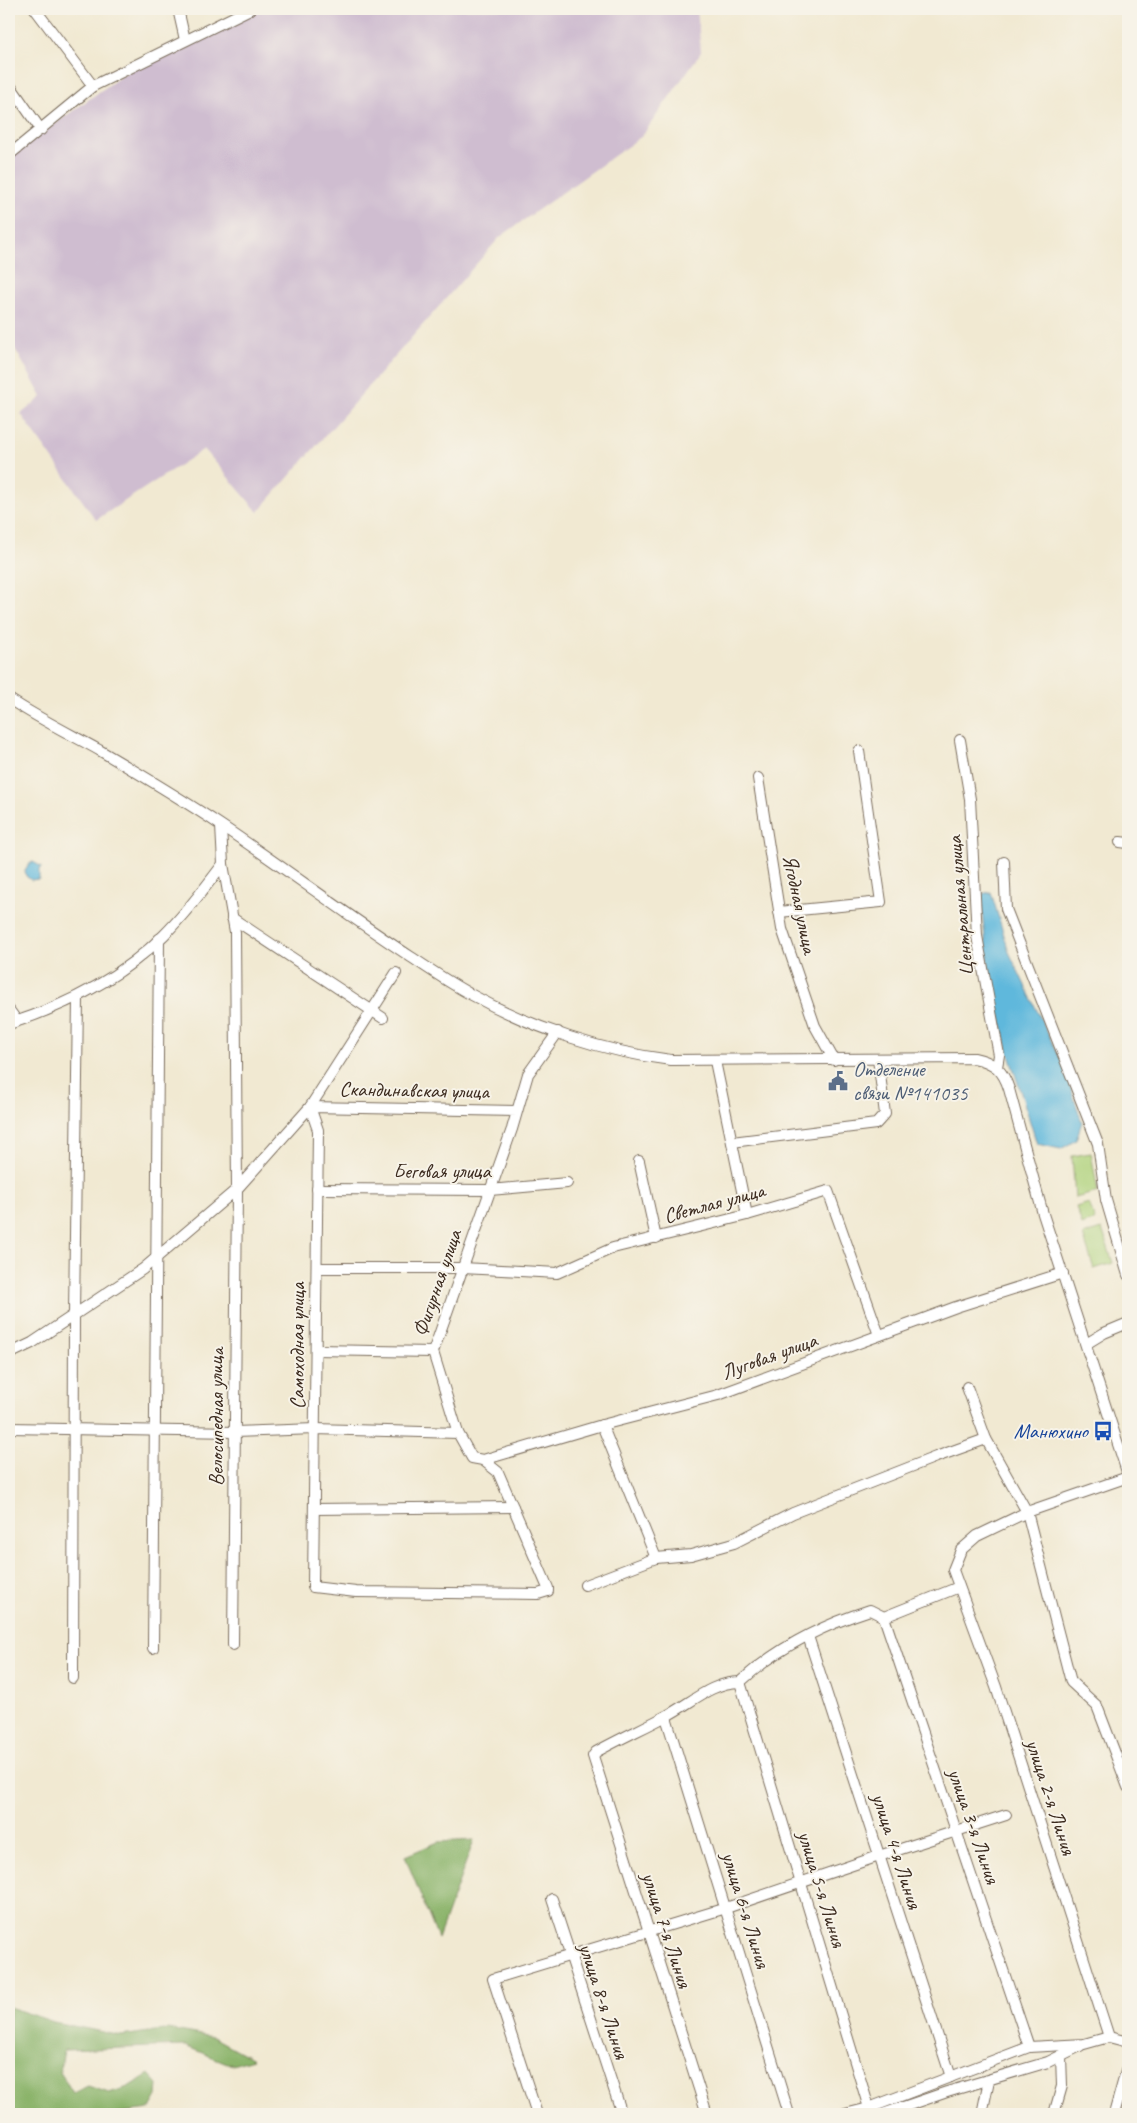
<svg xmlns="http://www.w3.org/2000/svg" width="1137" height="2123" font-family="Caveat,sans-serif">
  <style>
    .industrial { fill: #cfbdd0 }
    .green { fill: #afd27b; stroke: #757e4c }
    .forest { fill: #8bb46b; stroke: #636f44 }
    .water { fill: #5fb8dc; stroke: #4d717d }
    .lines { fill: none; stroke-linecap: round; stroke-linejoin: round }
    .minor-casing { stroke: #7b6d5d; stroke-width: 12 }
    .minor { stroke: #fff; stroke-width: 10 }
    .labels { text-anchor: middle; stroke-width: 4; stroke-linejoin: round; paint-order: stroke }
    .street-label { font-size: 21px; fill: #3b2a1e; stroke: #f7f3e8 }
    .service-label { font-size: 21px; fill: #4e5e75; stroke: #f7f3e8; text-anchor: start }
    .transit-label { font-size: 21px; fill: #164399; stroke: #f7f3e8; text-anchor: end }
  </style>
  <rect width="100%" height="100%" fill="#f7f3e8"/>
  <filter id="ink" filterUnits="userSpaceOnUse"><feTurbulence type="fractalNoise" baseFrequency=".02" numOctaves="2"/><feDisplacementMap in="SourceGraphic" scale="10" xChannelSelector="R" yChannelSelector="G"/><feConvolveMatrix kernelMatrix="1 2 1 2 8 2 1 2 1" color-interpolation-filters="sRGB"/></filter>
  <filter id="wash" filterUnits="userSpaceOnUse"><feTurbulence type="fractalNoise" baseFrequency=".0096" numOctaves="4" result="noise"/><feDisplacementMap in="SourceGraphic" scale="20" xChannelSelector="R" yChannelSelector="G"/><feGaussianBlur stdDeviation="1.12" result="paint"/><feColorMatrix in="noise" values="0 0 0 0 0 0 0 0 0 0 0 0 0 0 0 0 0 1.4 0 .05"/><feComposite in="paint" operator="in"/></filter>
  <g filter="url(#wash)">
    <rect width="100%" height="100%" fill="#f1e9d2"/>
    <polygon class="industrial" points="261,9 697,9 701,52 642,136 500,237 258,512 204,449 96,520 21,414 42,397 9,338 9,157 138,64"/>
    <g class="green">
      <polygon points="1091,1153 1098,1192 1075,1198 1072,1156"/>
      <polygon points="1089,1203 1095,1220 1082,1225 1076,1207"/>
      <polygon points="1102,1229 1113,1263 1094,1269 1083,1235"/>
    </g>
    <g class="forest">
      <polygon points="474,1840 438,1939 405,1856 438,1842"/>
      <polygon points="9,2007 54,2022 122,2036 168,2029 213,2037 253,2059 232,2065 185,2046 64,2050 60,2072 73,2093 88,2086 109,2093 128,2087 149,2074 158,2084 157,2097 150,2109 111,2114 9,2114"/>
    </g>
    <g class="water">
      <polygon points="33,862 42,867 39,869 39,879 31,880 26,876 25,870 29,864"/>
      <polygon points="991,892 1009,952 1063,1065 1082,1122 1076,1140 1061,1149 1037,1144 1009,1055 988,964 980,894"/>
    </g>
  </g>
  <g filter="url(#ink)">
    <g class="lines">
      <defs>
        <g id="minor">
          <polyline points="35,9 93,86"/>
          <polyline points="178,9 185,40"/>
          <polyline points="9,84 41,130"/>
          <polyline points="9,155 93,86 250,9"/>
          <path d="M 9,699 C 38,718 68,733 99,750 C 140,774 182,799 222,826 C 286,869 347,915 411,957 C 431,970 451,984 472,995 C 532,1028 604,1052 671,1060 L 974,1058 C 994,1062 1003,1070 1009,1089 L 1043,1214 L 1128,1475"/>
          <polyline points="960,740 970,799 977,936 999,1055 997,1067"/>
          <polyline points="758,778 782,929 815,1026 834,1060"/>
          <polyline points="221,826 223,864 235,932 237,1189 233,1645"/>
          <polyline points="1120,842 1128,843"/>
          <polyline points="1004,862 1006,909 1098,1144 1106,1200 1128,1275"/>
          <polyline points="779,912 881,902 859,751"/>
          <polyline points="232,918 383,1018"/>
          <polyline points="9,1010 17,1021"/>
          <path d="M 9,1024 C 65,1006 122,977 164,935 C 186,913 205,888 223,864"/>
          <polyline points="715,1061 747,1215"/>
          <polyline points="517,1111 310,1107 318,1130 313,1587 356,1592 538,1594 548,1591 548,1588 498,1472 483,1460 472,1458 458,1433 433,1352 512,1129 528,1074 558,1032"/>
          <polyline points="732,1142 876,1124 885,1114 878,1059"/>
          <polyline points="639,1161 656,1238"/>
          <polyline points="317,1189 490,1190 567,1183"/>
          <polyline points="317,1268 462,1268 557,1273 613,1248 747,1215 828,1191 879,1335"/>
          <polyline points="1086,1344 1104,1333 1128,1323"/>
          <polyline points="316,1350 433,1352"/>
          <polyline points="9,1354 32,1343 143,1269 237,1189 310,1107 396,973"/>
          <polyline points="967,1387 986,1439 1027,1512 1071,1682 1097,1706 1128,1787"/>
          <polyline points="602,1425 656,1558"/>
          <polyline points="9,1428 235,1432 315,1429 458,1433"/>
          <polyline points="483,1460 602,1425 718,1395 956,1307 1063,1273"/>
          <polyline points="314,1509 513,1507"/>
          <polyline points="585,1585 656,1558 691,1555 734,1543 793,1513 936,1457 986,1439"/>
          <polyline points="884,1617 1029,2047"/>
          <polyline points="808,1636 951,2077"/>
          <polyline points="153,1648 159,939"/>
          <polyline points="73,1678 74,1315 78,997"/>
          <polyline points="740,1682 869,2108"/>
          <polyline points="666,1717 789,2114"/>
          <polyline points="552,1899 622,2114"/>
          <polyline points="1109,2037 996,1687 953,1570 961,1550 977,1536 1027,1512 1128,1477"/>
          <polyline points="537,2114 493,1979 726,1908 879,1856 1006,1815"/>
          <path d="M 707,2114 L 593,1756 L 596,1752 C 619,1739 644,1728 668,1715 C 691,1703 712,1682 740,1682 C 776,1649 823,1625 870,1610 L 884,1617 L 959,1587"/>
          <polyline points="845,2114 869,2108 1029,2047 1084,2044 1109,2037 1128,2042"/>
          <polyline points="883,2114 947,2092 1048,2062 1080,2046"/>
          <polyline points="982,2114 989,2080"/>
          <polyline points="1054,2114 1062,2086 1061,2056"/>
          <polyline points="1114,2114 1128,2064"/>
        </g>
      </defs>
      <use href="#minor" class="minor-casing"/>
      <use href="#minor" class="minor"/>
    </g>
  </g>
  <defs>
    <symbol id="civic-bare" viewBox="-9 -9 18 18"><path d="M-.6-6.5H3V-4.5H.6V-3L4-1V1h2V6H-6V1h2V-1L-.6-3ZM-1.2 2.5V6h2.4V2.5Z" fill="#5c6f8a" stroke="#f7f3e8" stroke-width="2.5" paint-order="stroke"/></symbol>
    <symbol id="bus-bare" viewBox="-9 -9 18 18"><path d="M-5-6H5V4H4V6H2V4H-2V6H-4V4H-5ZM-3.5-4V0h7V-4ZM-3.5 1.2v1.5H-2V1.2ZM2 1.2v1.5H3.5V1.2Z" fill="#1a4fb4" stroke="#f7f3e8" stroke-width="2.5" paint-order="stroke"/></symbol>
  </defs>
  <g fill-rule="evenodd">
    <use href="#civic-bare" x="824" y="1067" width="28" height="28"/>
    <use href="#bus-bare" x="1089" y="1417" width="28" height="28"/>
  </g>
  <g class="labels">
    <g class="street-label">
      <text transform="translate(800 904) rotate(78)" y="7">Ягодная улица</text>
      <text transform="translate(960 906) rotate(-95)" y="7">Центральная улица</text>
      <text transform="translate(414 1090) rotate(1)" y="7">Скандинавская улица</text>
      <text x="442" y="1178">Беговая улица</text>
      <text transform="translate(714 1203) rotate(-15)" y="7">Светлая улица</text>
      <text transform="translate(437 1283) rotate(-71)" y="7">Фигурная улица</text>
      <text transform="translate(297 1346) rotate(-90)" y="7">Самоходная улица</text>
      <text transform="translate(769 1356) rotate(-20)" y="7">Луговая улица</text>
      <text transform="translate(216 1417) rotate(-90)" y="7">Велосипедная улица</text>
      <text transform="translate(1051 1797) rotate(72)" y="7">улица 2-я Линия</text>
      <text transform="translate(974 1826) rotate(71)" y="7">улица 3-я Линия</text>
      <text transform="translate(897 1851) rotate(72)" y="7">улица 4-я Линия</text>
      <text transform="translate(822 1889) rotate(73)" y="7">улица 5-я Линия</text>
      <text transform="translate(746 1910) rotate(73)" y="7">улица 6-я Линия</text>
      <text transform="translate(667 1930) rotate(72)" y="7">улица 7-я Линия</text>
      <text transform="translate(604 2001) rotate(72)" y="7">улица 8-я Линия</text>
    </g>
    <g class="service-label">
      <text x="853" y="1076">Отделение<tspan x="853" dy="24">связи №141035</tspan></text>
    </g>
    <g class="transit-label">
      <text x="1088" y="1438">Манюхино</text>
    </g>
  </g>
  <rect width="1137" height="2123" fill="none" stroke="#f7f3e8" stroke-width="30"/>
</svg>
